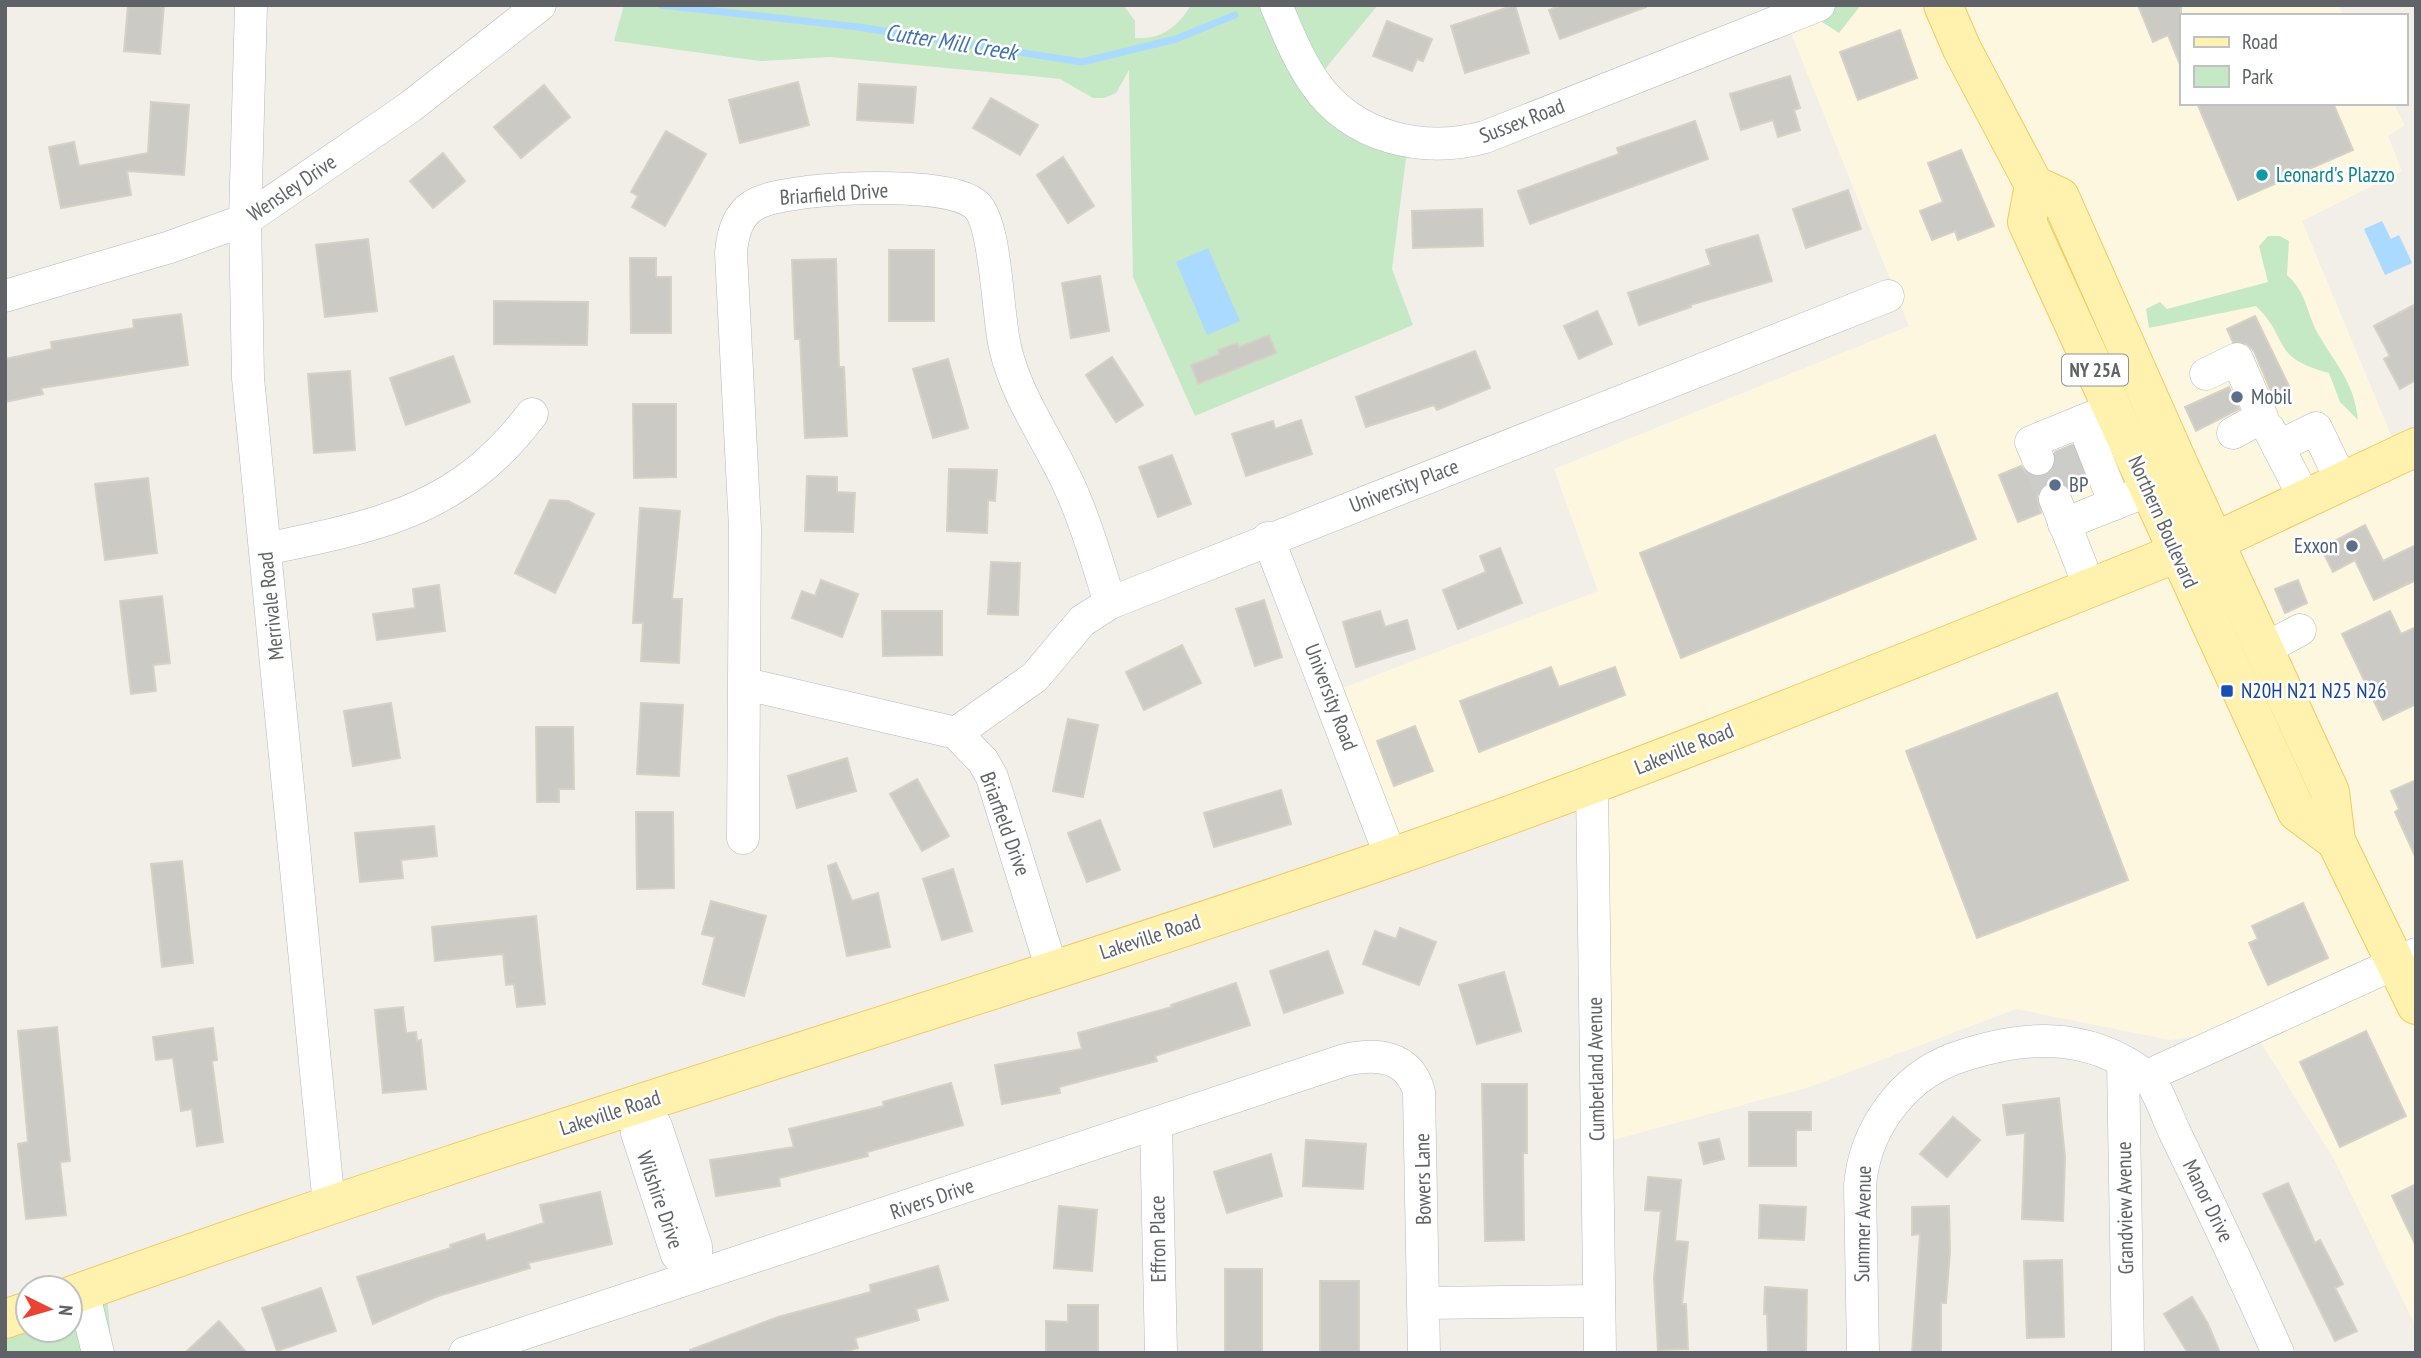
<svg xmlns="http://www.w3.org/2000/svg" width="2421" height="1358" font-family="'PT Sans Narrow',sans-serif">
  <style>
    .commercial { fill: #fef7e0 }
    .green { fill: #c5e8c5 }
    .water { fill: #aadaff }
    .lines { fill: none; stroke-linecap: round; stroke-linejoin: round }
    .stream { stroke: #aadaff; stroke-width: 7 }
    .building { fill: #cccac5; stroke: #d6d1c6; stroke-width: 2 }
    .minor-tunnel { stroke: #ccccc8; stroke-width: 32; stroke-dasharray: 32 16; stroke-linecap: butt }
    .minor-casing { stroke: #b5b8bc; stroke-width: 33 }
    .major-casing { stroke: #f2c960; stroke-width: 40 }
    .minor { stroke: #fff; stroke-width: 32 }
    .major { stroke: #fff2af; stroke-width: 38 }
    .culture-dot { fill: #0f9aa8; stroke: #fff; stroke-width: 2.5 }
    .service-dot { fill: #5c6f8a; stroke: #fff; stroke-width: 2.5 }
    .transit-dot { fill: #1a4fb4; stroke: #fff; stroke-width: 2.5 }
    .labels { text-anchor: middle; stroke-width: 5; stroke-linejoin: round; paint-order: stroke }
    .shield { fill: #fff; stroke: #8f9295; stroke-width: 2 }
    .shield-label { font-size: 19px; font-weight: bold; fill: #5f6368 }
    .street-label { font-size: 21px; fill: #5f6368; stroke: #fff }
    .culture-label { font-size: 21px; fill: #0d838f; stroke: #fff; text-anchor: start }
    .service-label { font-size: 21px; fill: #4e5e75; stroke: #fff; text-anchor: start }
    .transit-label { font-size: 21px; fill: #164399; stroke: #fff; text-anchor: start }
    .water-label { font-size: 23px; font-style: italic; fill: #4174aa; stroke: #fff }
  </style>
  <rect width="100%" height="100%" fill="#f1efe8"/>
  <polygon class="commercial" points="1819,5 2338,5 2344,16 2181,16 2181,103 2393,103 2405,125 2388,136 2402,171 2302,221 2399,454 2416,447 2416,1327 2334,1159 2252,1029 2170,1040 2016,1009 1810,1087 1594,1145 1592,786 1405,852 1342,688 1598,591 1554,469 1909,326 1785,18"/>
  <g class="green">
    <path d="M 624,5 L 1123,5 L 1135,21 L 1135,38 C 1161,40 1178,27 1191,5 L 1378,5 L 1314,82 L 1408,142 L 1392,269 L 1413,325 L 1195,416 L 1133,277 L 1129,70 L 1116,93 L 1104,98 L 1093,98 L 1060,79 L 1032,76 L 830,57 L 760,61 L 614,41 Z"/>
    <polygon points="1774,5 1861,5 1839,33 1816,18 1785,18"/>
    <path d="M 2268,236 L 2280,236 L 2289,241 L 2287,275 C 2306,292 2306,310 2317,332 C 2335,364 2354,381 2358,420 L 2340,402 L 2329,373 C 2269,357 2291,340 2256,306 L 2149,328 L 2146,309 L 2160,302 L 2167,309 L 2268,282 L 2259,246 Z"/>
    <polygon points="106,1285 112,1353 5,1353 5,1322 28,1330 70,1330 70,1298"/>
  </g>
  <g class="water">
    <polygon points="2382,221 2391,239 2399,235 2412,263 2385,275 2364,229"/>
    <polygon points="1208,248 1240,321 1207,335 1176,262"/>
  </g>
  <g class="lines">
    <polyline class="stream" points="661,5 858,27 1082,62 1176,39 1235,15"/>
  </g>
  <g class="building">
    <polygon points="128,5 164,5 160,54 124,51"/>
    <polygon points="1515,5 1529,53 1465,73 1451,26"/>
    <polygon points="1561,5 1646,5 1646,7 1560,39 1549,10"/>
    <polygon points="2138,5 2181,5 2181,67 2168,35 2153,42"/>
    <polygon points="1387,21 1432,39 1423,61 1417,59 1412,71 1373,56"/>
    <polygon points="1900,30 1917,78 1858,100 1840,52"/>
    <polygon points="1790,76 1800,108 1794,110 1800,130 1778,137 1773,120 1741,130 1730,94"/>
    <polygon points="798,82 809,125 740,143 729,100"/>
    <polygon points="859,84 916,87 913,123 857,120"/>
    <polygon points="544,85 570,117 521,158 494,127"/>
    <polygon points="991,98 1038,125 1020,155 973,128"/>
    <polygon points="151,102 189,105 184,175 127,171 131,195 61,208 49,147 74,142 79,166 148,153"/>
    <polygon points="2197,103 2333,103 2353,150 2238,200"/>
    <polygon points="1695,121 1708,159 1530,224 1518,191 1619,154 1617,148"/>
    <polygon points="666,131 706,154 665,226 632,207 638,196 631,192"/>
    <polygon points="1961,150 1994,226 1958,240 1955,231 1932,240 1920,211 1943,202 1928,163"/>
    <polygon points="443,153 465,181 433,208 410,181"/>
    <polygon points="1063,157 1094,206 1068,223 1037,175"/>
    <polygon points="1848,190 1861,229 1806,248 1793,209"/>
    <polygon points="1482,209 1483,246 1413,248 1412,211"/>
    <polygon points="1758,235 1772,281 1690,305 1691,307 1639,325 1628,293 1711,265 1706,250"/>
    <polygon points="368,239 377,311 325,317 316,245"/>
    <rect x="889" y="250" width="45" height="71"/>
    <polygon points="630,258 656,258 656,277 671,277 671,333 631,333"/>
    <polygon points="836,259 839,367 844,367 847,436 805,438 800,339 795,339 792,260"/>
    <polygon points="1100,276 1109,331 1071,338 1062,283"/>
    <polygon points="494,301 588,302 587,345 494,344"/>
    <polygon points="2416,304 2416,380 2400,389 2384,359 2390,356 2374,326"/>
    <polygon points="1597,311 1612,344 1579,359 1564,326"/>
    <polygon points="181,314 188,365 41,388 43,394 5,402 5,359 52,349 51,342 134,328 133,320"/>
    <polygon points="2255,316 2289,386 2272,394 2254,351 2247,344 2233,342 2227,329"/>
    <polygon points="1269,335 1276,353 1198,384 1191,365 1220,354 1218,350 1237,343 1239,347"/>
    <polygon points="1475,351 1490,388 1437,410 1434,405 1366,427 1356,397"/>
    <polygon points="453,356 470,402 406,425 390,378"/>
    <polygon points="1112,357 1143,405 1116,422 1086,375"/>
    <polygon points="948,359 968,428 933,438 913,369"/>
    <polygon points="350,371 355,450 314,453 308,374"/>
    <polygon points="2229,387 2239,409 2196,431 2185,407"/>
    <polygon points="633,404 676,404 676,477 634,478"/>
    <polygon points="1301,420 1312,454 1246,476 1232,434 1273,421 1275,429"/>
    <polygon points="1935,435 1976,539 1681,658 1640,553"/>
    <polygon points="2072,445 2088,486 2072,493 2058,481 2048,482 2037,496 2041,513 2018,522 1999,475 2021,466 2027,474 2044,476 2053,470 2055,452"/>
    <polygon points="1172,455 1191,504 1158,517 1139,467"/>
    <polygon points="949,469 997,470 995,501 988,500 987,533 947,531"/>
    <polygon points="807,476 837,477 837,492 855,493 853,532 805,531"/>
    <polygon points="148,478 157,553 105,560 95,484"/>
    <polygon points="550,500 568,501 594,514 555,593 515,573"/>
    <polygon points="640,508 680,511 672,599 682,599 679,663 641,661 643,623 633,623"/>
    <polygon points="2365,525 2383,561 2416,545 2416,580 2374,600 2355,560 2333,572 2321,548"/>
    <polygon points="1500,548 1522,603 1458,629 1443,590 1486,572 1480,556"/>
    <polygon points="991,562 1020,563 1018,615 988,614"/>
    <polygon points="821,580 858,594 842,637 792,618 802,591 815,596"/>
    <polygon points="2298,580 2307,603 2285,613 2275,589"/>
    <polygon points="439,585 445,631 377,640 373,614 415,608 413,589"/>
    <polygon points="162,596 170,663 153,665 156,691 131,694 120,601"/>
    <polygon points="1264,600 1282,657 1255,666 1236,609"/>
    <polygon points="882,611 942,611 942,655 883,656"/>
    <polygon points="1380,611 1385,627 1407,620 1415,649 1356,667 1343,622"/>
    <polygon points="2390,611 2401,634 2416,627 2416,704 2383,720 2342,634"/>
    <polygon points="1182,645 1201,683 1144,710 1126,672"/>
    <polygon points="1551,667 1559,687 1615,667 1625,695 1479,752 1460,701"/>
    <polygon points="2057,693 2128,880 1977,938 1906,751"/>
    <polygon points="391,703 400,758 353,766 344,711"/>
    <polygon points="641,703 683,705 679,776 637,774"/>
    <polygon points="1068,719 1098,725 1083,797 1053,791"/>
    <polygon points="1415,726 1433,771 1394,786 1377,741"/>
    <polygon points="536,727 573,727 574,789 559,789 559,802 537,802"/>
    <polygon points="847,758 856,791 797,808 788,776"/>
    <polygon points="917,779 949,836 922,851 890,794"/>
    <polygon points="2416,780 2416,858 2395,812 2399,809 2391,791"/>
    <polygon points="1281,790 1291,824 1214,847 1204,813"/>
    <polygon points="636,812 673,812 674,888 637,889"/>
    <polygon points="1100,820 1120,870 1087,882 1068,833"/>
    <polygon points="434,826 437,856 401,860 403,878 360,882 355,833"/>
    <polygon points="182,861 193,963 162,967 151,864"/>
    <polygon points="836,863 852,901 878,893 890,947 847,956 828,866"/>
    <polygon points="953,869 972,931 942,940 923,879"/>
    <polygon points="711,901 766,916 744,996 703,984 715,937 702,934"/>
    <polygon points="2303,903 2328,958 2268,985 2249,943 2258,939 2252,926"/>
    <polygon points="536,916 545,1004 517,1007 514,984 506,985 503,954 435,961 432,927"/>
    <polygon points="1400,928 1436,942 1419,985 1363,964 1375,931 1396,939"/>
    <polygon points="1328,951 1343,993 1284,1013 1270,971"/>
    <polygon points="1504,972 1521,1031 1477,1044 1459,985"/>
    <polygon points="1236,983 1250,1025 1155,1056 1157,1061 1059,1087 1060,1093 1002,1104 995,1065 1082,1049 1078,1033 1172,1007 1171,1005"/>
    <polygon points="403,1007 406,1033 416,1032 417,1041 421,1040 426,1089 383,1093 375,1010"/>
    <polygon points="57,1027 70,1161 60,1162 66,1215 26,1219 18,1144 28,1142 18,1031"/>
    <polygon points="213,1028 217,1060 212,1061 223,1142 197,1146 192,1109 181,1111 173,1058 156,1060 153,1037"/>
    <polygon points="2366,1031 2406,1116 2340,1147 2300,1062"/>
    <polygon points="951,1083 963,1125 867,1152 868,1156 779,1178 780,1186 716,1196 710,1160 794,1147 789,1129 884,1106 883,1102"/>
    <polygon points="1482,1084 1527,1084 1527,1153 1523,1153 1524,1240 1485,1241"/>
    <polygon points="2059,1098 2065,1157 2063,1221 2022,1219 2025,1133 2007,1135 2003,1105"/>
    <polygon points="1749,1112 1811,1112 1811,1130 1796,1130 1796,1166 1749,1166"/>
    <polygon points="1953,1117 1980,1140 1947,1177 1920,1154"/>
    <polygon points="1719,1139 1724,1159 1704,1164 1699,1143"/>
    <polygon points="1306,1140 1366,1144 1363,1189 1303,1186"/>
    <polygon points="1271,1154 1282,1196 1227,1213 1214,1172"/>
    <polygon points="1648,1177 1681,1180 1675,1241 1688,1242 1682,1304 1686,1304 1688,1349 1658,1350 1654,1278 1661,1211 1645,1210"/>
    <polygon points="2288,1183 2315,1243 2320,1240 2343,1284 2335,1288 2357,1331 2335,1341 2263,1194"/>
    <polygon points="2416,1184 2416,1246 2392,1196"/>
    <polygon points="600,1192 612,1244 528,1263 530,1268 438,1296 373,1324 357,1277 451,1248 450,1245 484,1234 486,1241 544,1223 540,1205"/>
    <polygon points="1760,1205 1806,1207 1804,1240 1759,1238"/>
    <polygon points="1059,1206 1097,1210 1092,1271 1054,1268"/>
    <polygon points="1949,1206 1950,1251 1946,1303 1941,1303 1941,1353 1912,1353 1920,1234 1912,1235 1912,1207"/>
    <polygon points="2062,1260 2064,1337 2027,1338 2024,1261"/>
    <polygon points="938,1266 948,1300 916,1309 919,1320 855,1338 858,1348 840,1353 690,1353 690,1350 778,1317 871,1292 870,1285"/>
    <rect x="1225" y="1269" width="37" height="84"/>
    <rect x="1320" y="1281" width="39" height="72"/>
    <polygon points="1765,1287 1807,1290 1806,1353 1768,1353 1767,1314 1764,1314"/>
    <polygon points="321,1288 336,1331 277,1351 262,1308"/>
    <polygon points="2192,1297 2208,1324 2220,1353 2188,1353 2164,1314"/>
    <polygon points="1068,1305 1098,1305 1098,1353 1046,1353 1046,1321 1068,1322"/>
    <polygon points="219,1321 247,1353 185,1353"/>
  </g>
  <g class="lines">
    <g class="minor-tunnel">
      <polyline points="2063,449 2081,489"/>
      <polyline points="2038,459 2055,499"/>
    </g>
    <defs>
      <g id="minor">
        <polyline points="251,5 245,220 248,378 329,1205"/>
        <path d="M 1276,5 C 1287,31 1298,59 1314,82 C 1352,138 1423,154 1485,137 L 1819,5"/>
        <polyline points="5,296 170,247 245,220 410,107 540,5"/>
        <polyline points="2206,374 2237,359 2262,417 2233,433"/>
        <polyline points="2082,421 2115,504"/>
        <polyline points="2269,429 2305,499"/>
        <polyline points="2278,447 2316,428 2342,482"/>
        <polyline points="2038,459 2031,442 2112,409"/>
        <polyline points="2055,499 2090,588"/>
        <polyline points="2064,524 2149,490"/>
        <polyline points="1268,538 1391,857"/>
        <path d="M 266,549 C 378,525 458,512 532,414"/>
        <polyline points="2265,649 2300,630"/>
        <polyline points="746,684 956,733 983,761 992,777 1052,970"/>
        <polyline points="956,733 1035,677 1082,621 1110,603 1888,296"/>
        <polyline points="1592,786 1600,1353"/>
        <path d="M 743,838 L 745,528 L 731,253 C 735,200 762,199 807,192 C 843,188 947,182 975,204 C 997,221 997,315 1005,347 C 1017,400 1051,443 1072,492 C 1088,528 1098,565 1110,603"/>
        <polyline points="2123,1063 2128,1353"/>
        <polyline points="2147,1076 2416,954"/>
        <polygon points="639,1103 656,1126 696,1246 696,1275 677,1255 637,1133"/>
        <polyline points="1156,1124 1161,1353"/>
        <polyline points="83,1291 98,1353"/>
        <polyline points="1424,1303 1599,1301"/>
        <path d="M 465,1353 L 1345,1060 C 1376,1053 1409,1055 1419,1092 L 1424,1353"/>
        <path d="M 1863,1353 L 1860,1185 C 1865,1130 1901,1079 1953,1059 C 2020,1035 2085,1030 2145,1075 C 2155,1082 2168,1118 2174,1131 C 2210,1205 2245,1278 2278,1353"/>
      </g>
      <g id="major">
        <polyline points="1943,5 1962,49 2034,185 2060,197 2179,465 2330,792 2336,841 2416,1005"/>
        <polyline points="2034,185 2027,222 2297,812 2336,841"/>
        <path d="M 70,1296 C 507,1138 953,1009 1392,857 C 1657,765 1917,657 2177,553 L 2216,541 L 2416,447"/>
        <polyline points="5,1319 28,1311"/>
      </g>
    </defs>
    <use href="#minor" class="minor-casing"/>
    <use href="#major" class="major-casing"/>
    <use href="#minor" class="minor"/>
    <use href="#major" class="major"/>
  </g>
  <circle class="culture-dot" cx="2262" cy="175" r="7"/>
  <g class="service-dot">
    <circle cx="2237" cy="397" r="7"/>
    <circle cx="2055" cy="485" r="7"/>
    <circle cx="2352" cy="546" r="7"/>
  </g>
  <rect class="transit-dot" x="2220" y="684" width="14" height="14" rx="3.5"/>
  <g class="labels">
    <rect class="shield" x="2062" y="354.5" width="66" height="31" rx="5"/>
    <g class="shield-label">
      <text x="2095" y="377">NY 25A</text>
    </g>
    <g class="street-label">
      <text transform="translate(1522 121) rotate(-21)" y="7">Sussex Road</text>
      <text transform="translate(292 188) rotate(-34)" y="7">Wensley Drive</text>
      <text transform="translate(834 194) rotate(-4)" y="7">Briarfield Drive</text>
      <text transform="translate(1404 486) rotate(-21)" y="7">University Place</text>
      <text transform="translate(2163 522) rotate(66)" y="7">Northern Boulevard</text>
      <text transform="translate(271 606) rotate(-96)" y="7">Merrivale Road</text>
      <text transform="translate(1331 697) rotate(69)" y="7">University Road</text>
      <text transform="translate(1684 749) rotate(-22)" y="7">Lakeville Road</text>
      <text transform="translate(1005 824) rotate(70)" y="7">Briarfield Drive</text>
      <text transform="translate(1150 937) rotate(-18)" y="7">Lakeville Road</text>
      <text transform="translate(1596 1069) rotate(-91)" y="7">Cumberland Avenue</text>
      <text transform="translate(610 1113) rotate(-18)" y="7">Lakeville Road</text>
      <text transform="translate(1423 1179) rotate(-91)" y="7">Bowers Lane</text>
      <text transform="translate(932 1199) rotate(-19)" y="7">Rivers Drive</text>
      <text transform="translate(660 1200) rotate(71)" y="7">Wilshire Drive</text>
      <text transform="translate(2208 1201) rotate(64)" y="7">Manor Drive</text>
      <text transform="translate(2125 1208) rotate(-91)" y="7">Grandview Avenue</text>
      <text transform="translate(1863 1224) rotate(-89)" y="7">Summer Avenue</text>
      <text transform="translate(1158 1239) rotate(-91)" y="7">Effron Place</text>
    </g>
    <g class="culture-label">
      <text x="2276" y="182">Leonard's Plazzo</text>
    </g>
    <g class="service-label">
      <text x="2251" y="404">Mobil</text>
      <text x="2069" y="492">BP</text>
      <text x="2338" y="553" text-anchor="end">Exxon</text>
    </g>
    <g class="transit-label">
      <text x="2241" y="698">N20H N21 N25 N26</text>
    </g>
    <g class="water-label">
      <text transform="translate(951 42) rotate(9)" y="8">Cutter Mill Creek</text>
    </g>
  </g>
  <rect width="2421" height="1358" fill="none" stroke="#5f6368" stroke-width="14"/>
  <rect x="2180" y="14" width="228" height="91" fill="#ffffff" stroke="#bfc1c3" stroke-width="2"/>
  <rect x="2194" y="37" width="35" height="10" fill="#fff2af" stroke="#bfc1c3" stroke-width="2"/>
  <text x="2242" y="49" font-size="21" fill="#5f6368">Road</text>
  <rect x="2194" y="66" width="35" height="21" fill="#c5e8c5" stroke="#bfc1c3" stroke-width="2"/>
  <text x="2242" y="84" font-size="21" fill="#5f6368">Park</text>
  <g transform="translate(49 1309) rotate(95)"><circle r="33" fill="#ffffff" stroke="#bfc1c3" stroke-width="2"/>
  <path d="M0-5L12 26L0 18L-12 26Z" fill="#ea4335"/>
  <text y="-10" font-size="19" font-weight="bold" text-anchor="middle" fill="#5f6368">N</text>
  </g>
</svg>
